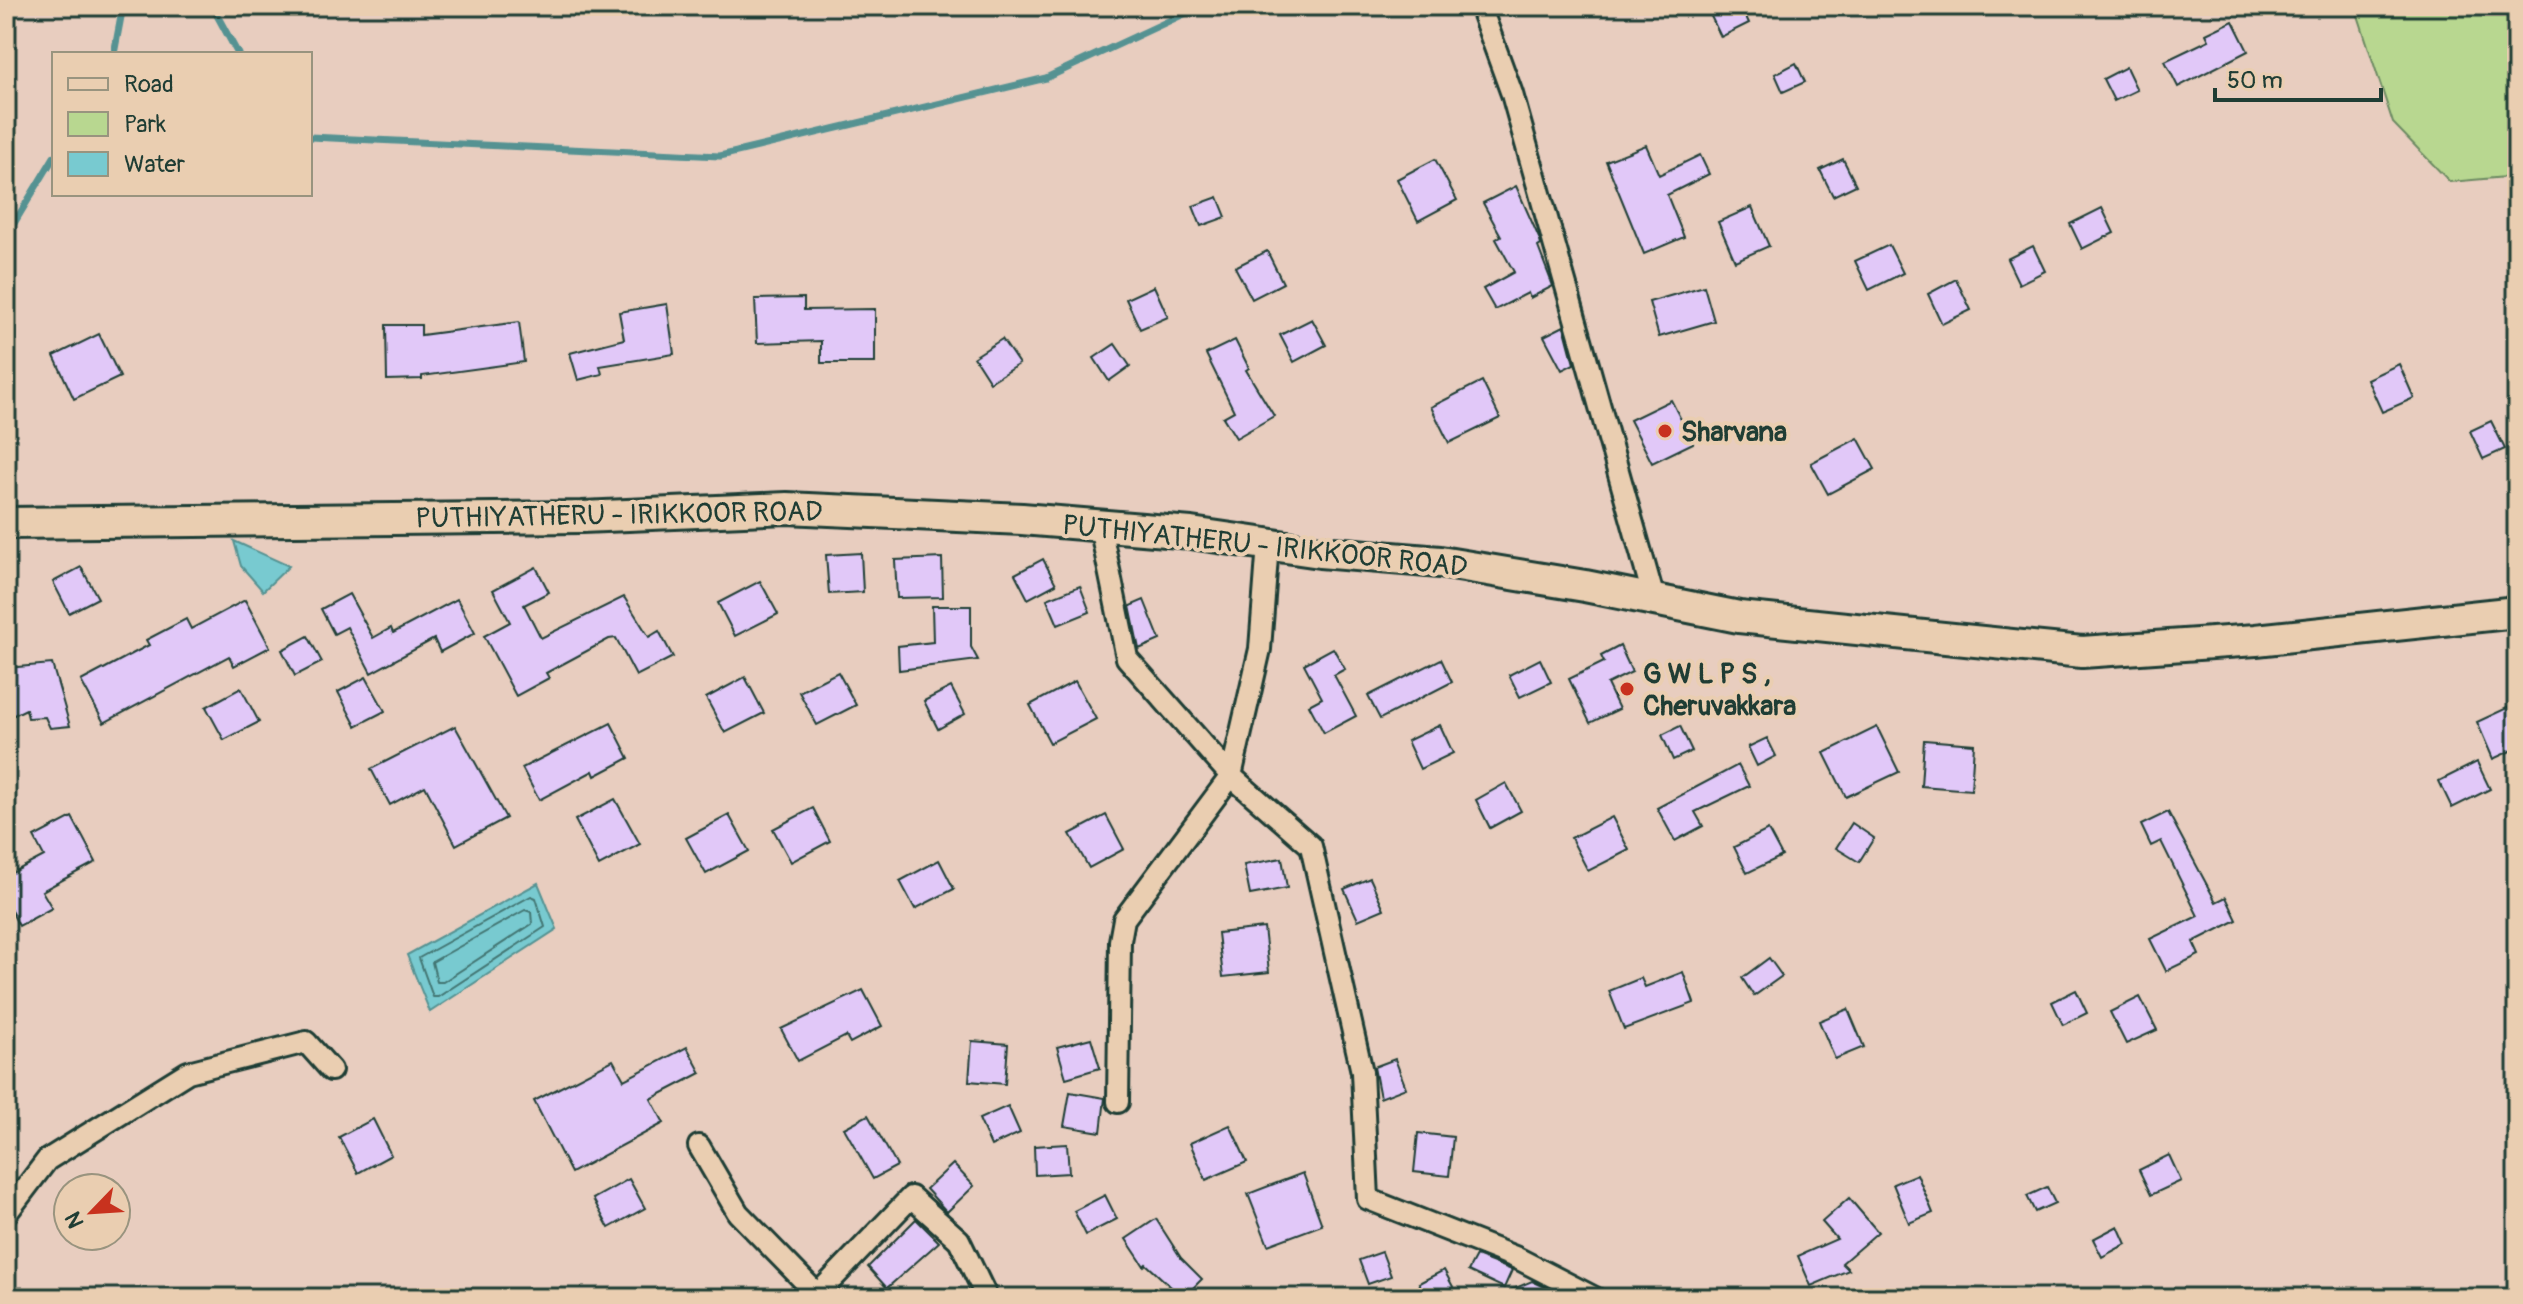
<svg xmlns="http://www.w3.org/2000/svg" width="2523" height="1304" font-family="Pangolin,sans-serif">
  <style>
    .green { fill: #b8d790; stroke: #6c8a62; stroke-width: 2 }
    .water { fill: #78cad0; stroke: #549292; stroke-width: 2 }
    .lines { fill: none; stroke-linecap: round; stroke-linejoin: round }
    .shore { stroke: #437572; stroke-width: 2 }
    .stream { stroke: #549292; stroke-width: 7 }
    .building { fill: #e1c8f8; stroke: #1f3d34; stroke-width: 2 }
    .street-casing { stroke: #1f3d34; stroke-width: 26 }
    .secondary-casing { stroke: #1f3d34; stroke-width: 36 }
    .street { stroke: #eaceb1; stroke-width: 20 }
    .secondary { stroke: #eaceb1; stroke-width: 30 }
    .poi-dot { fill: #c8321e; stroke: #eaceb1; stroke-width: 3 }
    .labels { text-anchor: middle; stroke-width: 8; stroke-linejoin: round; paint-order: stroke }
    .poi-label { font-size: 28px; font-weight: bold; fill: #1f3d34; stroke: #eaceb1; text-anchor: start }
    .street-label { font-size: 28px; fill: #1f3d34; stroke: #eaceb1 }
  </style>
  <rect width="100%" height="100%" fill="#e8cdbf"/>
  <filter id="ink" filterUnits="userSpaceOnUse"><feTurbulence type="fractalNoise" baseFrequency=".0125" numOctaves="2"/><feDisplacementMap in="SourceGraphic" scale="16" xChannelSelector="R" yChannelSelector="G"/><feConvolveMatrix kernelMatrix="1 2 1 2 8 2 1 2 1" color-interpolation-filters="sRGB"/></filter>
  <g filter="url(#ink)">
    <polygon class="green" points="2355,6 2517,6 2517,176 2450,182 2393,123"/>
    <g class="water">
      <polygon points="234,541 289,566 263,591 241,566"/>
      <polygon points="538,883 557,929 430,1012 407,955"/>
    </g>
    <g class="lines">
      <g class="shore">
        <polygon points="531,896 536,898 545,927 438,997 433,997 419,958"/>
        <polygon points="525,910 531,912 532,924 443,982 437,982 432,962"/>
      </g>
      <g class="stream">
        <polyline points="212,6 238,54"/>
        <polyline points="2516,6 2517,7"/>
        <polyline points="114,54 123,6"/>
        <polyline points="310,137 720,156 1046,78 1201,6"/>
        <polyline points="6,224 13,225 54,157"/>
      </g>
    </g>
    <g class="building">
      <polygon points="1706,6 1741,6 1749,23 1721,37"/>
      <polygon points="2233,21 2248,51 2178,87 2165,61 2209,40 2206,34"/>
      <polygon points="1796,63 1805,82 1783,92 1775,74"/>
      <polygon points="2126,67 2137,90 2114,101 2103,79"/>
      <polygon points="1646,145 1659,175 1700,155 1709,174 1667,195 1684,237 1644,254 1606,161"/>
      <polygon points="1435,159 1457,200 1418,221 1397,179"/>
      <polygon points="1843,159 1856,185 1833,196 1820,170"/>
      <polygon points="1516,186 1539,238 1541,245 1538,247 1553,286 1530,298 1528,293 1495,310 1483,289 1514,272 1496,239 1501,236 1483,203"/>
      <polygon points="1218,197 1226,217 1201,226 1193,206"/>
      <polygon points="1752,207 1769,246 1735,261 1718,222"/>
      <polygon points="2102,208 2114,233 2082,249 2070,224"/>
      <polygon points="1889,245 1903,273 1869,290 1855,261"/>
      <polygon points="2033,246 2045,271 2019,284 2007,259"/>
      <polygon points="1267,251 1283,283 1252,299 1235,267"/>
      <polygon points="1956,279 1971,310 1942,324 1928,294"/>
      <polygon points="1154,286 1168,317 1140,329 1126,299"/>
      <polygon points="1704,286 1714,321 1659,337 1649,302"/>
      <polygon points="804,298 804,310 875,309 875,363 821,363 821,341 757,343 755,299"/>
      <polygon points="667,304 674,354 600,366 602,374 578,380 570,353 624,339 619,312"/>
      <polygon points="1312,319 1326,345 1294,362 1280,335"/>
      <polygon points="519,322 524,362 422,376 422,379 387,380 386,325 421,325 421,335"/>
      <polygon points="1564,326 1574,364 1562,370 1544,336"/>
      <polygon points="99,334 120,377 74,399 54,356"/>
      <polygon points="1002,339 1019,364 990,382 974,357"/>
      <polygon points="1235,340 1249,368 1246,370 1274,416 1236,438 1223,417 1234,411 1206,354"/>
      <polygon points="1115,344 1130,366 1109,381 1094,358"/>
      <polygon points="2399,364 2414,398 2382,412 2367,379"/>
      <polygon points="1482,381 1500,418 1449,443 1431,407"/>
      <polygon points="1671,400 1693,443 1652,463 1630,420"/>
      <polygon points="2491,421 2505,449 2483,459 2470,431"/>
      <polygon points="1858,438 1875,469 1828,494 1811,463"/>
      <polygon points="861,553 863,592 829,594 826,555"/>
      <polygon points="942,558 943,597 897,598 895,560"/>
      <polygon points="1043,559 1056,584 1028,599 1015,574"/>
      <polygon points="81,567 98,598 69,613 53,582"/>
      <polygon points="536,567 549,592 524,605 541,638 624,597 649,637 659,631 673,657 636,676 616,638 609,639 546,673 549,678 516,696 484,636 510,622 493,590"/>
      <polygon points="760,581 778,614 735,636 718,603"/>
      <polygon points="1080,586 1090,612 1058,625 1047,599"/>
      <polygon points="349,594 373,638 391,628 393,633 457,599 475,633 440,652 434,639 371,673 347,627 334,634 321,609"/>
      <polygon points="245,600 270,647 234,666 229,656 104,723 81,681 149,645 146,640 186,619 191,629"/>
      <polygon points="1144,600 1160,640 1139,649 1130,606"/>
      <polygon points="932,606 971,606 971,647 978,660 899,670 898,646 933,642"/>
      <polygon points="308,636 322,662 295,676 282,650"/>
      <polygon points="1620,646 1632,672 1607,684 1619,709 1590,723 1569,679 1604,662 1601,656"/>
      <polygon points="1333,648 1345,669 1334,675 1356,716 1324,733 1309,705 1322,698 1304,664"/>
      <polygon points="1441,659 1452,682 1380,719 1368,696"/>
      <polygon points="1540,659 1551,682 1520,697 1509,675"/>
      <polygon points="52,664 70,726 50,728 45,717 28,718 26,709 6,719 6,668"/>
      <polygon points="838,672 856,705 817,725 799,692"/>
      <polygon points="366,677 385,711 356,726 338,692"/>
      <polygon points="745,677 764,713 725,733 706,698"/>
      <polygon points="1075,681 1096,719 1050,743 1030,705"/>
      <polygon points="951,687 965,714 938,729 924,701"/>
      <polygon points="241,688 259,722 224,740 206,707"/>
      <polygon points="2509,707 2517,725 2517,748 2493,759 2477,722"/>
      <polygon points="611,723 629,758 595,776 593,771 539,800 522,768"/>
      <polygon points="1440,725 1453,753 1420,769 1407,741"/>
      <polygon points="455,726 506,818 456,845 425,786 390,805 371,769"/>
      <polygon points="1680,726 1692,751 1673,760 1662,735"/>
      <polygon points="1877,727 1899,772 1846,797 1824,753"/>
      <polygon points="1767,738 1776,756 1757,766 1748,747"/>
      <polygon points="1924,740 1974,744 1971,790 1921,786"/>
      <polygon points="2477,762 2490,789 2452,808 2439,781"/>
      <polygon points="1738,765 1749,786 1695,812 1703,826 1675,841 1657,808"/>
      <polygon points="1506,783 1521,811 1490,828 1476,800"/>
      <polygon points="615,799 640,844 599,866 575,820"/>
      <polygon points="813,808 830,841 791,862 773,829"/>
      <polygon points="2168,812 2216,902 2226,897 2237,920 2193,942 2199,955 2166,971 2150,939 2198,916 2161,841 2151,846 2141,825"/>
      <polygon points="729,815 749,851 706,874 686,838"/>
      <polygon points="1106,815 1124,849 1089,868 1070,834"/>
      <polygon points="72,817 96,862 42,891 52,908 19,926 6,901 6,876 44,856 34,837"/>
      <polygon points="1612,817 1629,850 1588,871 1571,838"/>
      <polygon points="1852,823 1874,838 1859,862 1836,848"/>
      <polygon points="1768,830 1782,856 1747,873 1734,847"/>
      <polygon points="1282,858 1287,888 1250,895 1244,865"/>
      <polygon points="939,860 954,889 915,909 900,881"/>
      <polygon points="1370,878 1384,909 1358,920 1344,889"/>
      <polygon points="1264,928 1269,972 1223,977 1218,933"/>
      <polygon points="1769,958 1782,976 1754,996 1742,978"/>
      <polygon points="1683,972 1694,1003 1624,1029 1609,991 1641,978 1645,987"/>
      <polygon points="863,990 882,1026 850,1043 846,1036 798,1061 781,1029"/>
      <polygon points="2076,990 2087,1013 2063,1025 2052,1002"/>
      <polygon points="2140,997 2157,1030 2126,1044 2110,1012"/>
      <polygon points="1848,1009 1864,1047 1835,1059 1819,1021"/>
      <polygon points="1091,1038 1100,1068 1066,1078 1057,1047"/>
      <polygon points="972,1041 1008,1044 1005,1084 969,1081"/>
      <polygon points="687,1047 701,1073 651,1099 664,1123 571,1173 534,1101 613,1060 624,1080"/>
      <polygon points="1395,1059 1406,1088 1380,1098 1374,1067"/>
      <polygon points="1070,1092 1105,1098 1101,1132 1064,1126"/>
      <polygon points="1008,1106 1020,1133 991,1146 979,1119"/>
      <polygon points="868,1115 897,1166 873,1179 844,1128"/>
      <polygon points="373,1119 391,1155 358,1173 339,1137"/>
      <polygon points="1230,1125 1247,1162 1206,1180 1190,1143"/>
      <polygon points="1418,1133 1453,1137 1449,1176 1414,1172"/>
      <polygon points="1067,1144 1069,1173 1035,1175 1034,1146"/>
      <polygon points="2169,1155 2181,1181 2151,1195 2139,1170"/>
      <polygon points="953,1164 974,1186 947,1212 926,1189"/>
      <polygon points="1303,1173 1322,1225 1268,1245 1248,1194"/>
      <polygon points="1917,1174 1933,1213 1909,1223 1893,1184"/>
      <polygon points="629,1179 645,1208 609,1228 593,1199"/>
      <polygon points="2047,1187 2055,1203 2035,1212 2027,1196"/>
      <polygon points="1105,1195 1117,1219 1086,1235 1074,1211"/>
      <polygon points="1849,1198 1878,1232 1842,1263 1849,1270 1811,1286 1798,1256 1837,1239 1822,1222"/>
      <polygon points="916,1219 939,1242 887,1288 868,1267"/>
      <polygon points="1156,1219 1181,1258 1202,1279 1183,1298 1146,1264 1144,1266 1126,1239"/>
      <polygon points="2118,1226 2126,1244 2102,1257 2093,1239"/>
      <polygon points="1382,1252 1391,1276 1368,1284 1359,1260"/>
      <polygon points="1476,1256 1512,1270 1504,1288 1468,1271"/>
      <polygon points="1444,1270 1459,1298 1427,1298 1419,1283"/>
      <polygon points="1532,1281 1545,1287 1550,1298 1492,1298"/>
    </g>
    <g class="lines">
      <defs>
        <g id="street">
          <polyline points="1480,6 1512,94 1654,599"/>
          <polyline points="1100,526 1127,658 1231,776 1311,846 1362,1072 1368,1199 1515,1257 1595,1298"/>
          <polyline points="1118,1102 1120,941 1124,919 1231,776 1260,649 1268,544"/>
          <polyline points="699,1146 738,1213 817,1294"/>
          <polyline points="6,1214 47,1160 188,1072 306,1042 331,1070"/>
          <polyline points="814,1298 911,1197 959,1240 987,1298"/>
        </g>
        <polyline id="secondary" points="6,523 582,517 787,508 1022,519 1191,533 1320,552 1440,562 1585,586 1739,617 2082,652 2256,640 2517,612"/>
      </defs>
      <use href="#street" class="street-casing"/>
      <use href="#secondary" class="secondary-casing"/>
      <use href="#street" class="street"/>
      <use href="#secondary" class="secondary"/>
    </g>
  </g>
  <g class="poi-dot">
    <circle cx="1665" cy="431" r="8"/>
    <circle cx="1627" cy="689" r="8"/>
  </g>
  <g class="labels">
    <g class="poi-label">
      <text x="1681" y="441">Sharvana</text>
      <text x="1643" y="683">G W L P S ,<tspan x="1643" dy="32">Cheruvakkara</tspan></text>
    </g>
    <g class="street-label">
      <text transform="translate(619 514) rotate(-1)" y="10">PUTHIYATHERU - IRIKKOOR ROAD</text>
      <text transform="translate(1265 545) rotate(6)" y="10">PUTHIYATHERU - IRIKKOOR ROAD</text>
    </g>
  </g>
  <rect width="2523" height="1304" fill="none" stroke="#eaceb1" stroke-width="32"/>
  <rect x="16" y="16" width="2491" height="1272" fill="none" stroke="#1f3d34" stroke-width="3" filter="url(#ink)"/>
  <rect x="52" y="52" width="260" height="144" fill="#eaceb1" stroke="#99947f" stroke-width="2"/>
  <rect x="68" y="78" width="40" height="12" fill="#eaceb1" stroke="#99947f" stroke-width="2"/>
  <text x="124" y="92" font-size="24" fill="#1f3d34">Road</text>
  <rect x="68" y="112" width="40" height="24" fill="#b8d790" stroke="#99947f" stroke-width="2"/>
  <text x="124" y="132" font-size="24" fill="#1f3d34">Park</text>
  <rect x="68" y="152" width="40" height="24" fill="#78cad0" stroke="#99947f" stroke-width="2"/>
  <text x="124" y="172" font-size="24" fill="#1f3d34">Water</text>
  <g transform="translate(92 1212) rotate(245)"><circle r="38" fill="#eaceb1" stroke="#99947f" stroke-width="2"/>
  <path d="M0-6L14 30L0 20L-14 30Z" fill="#c8321e"/>
  <text y="-12" font-size="22" font-weight="bold" text-anchor="middle" fill="#1f3d34">N</text>
  </g>
  <path d="M2215 88v12h166v-12" fill="none" stroke="#1f3d34" stroke-width="4"/>
  <text x="2227" y="88" font-size="24" fill="#1f3d34" stroke="#eaceb1" stroke-width="6" paint-order="stroke">50 m</text>
</svg>
